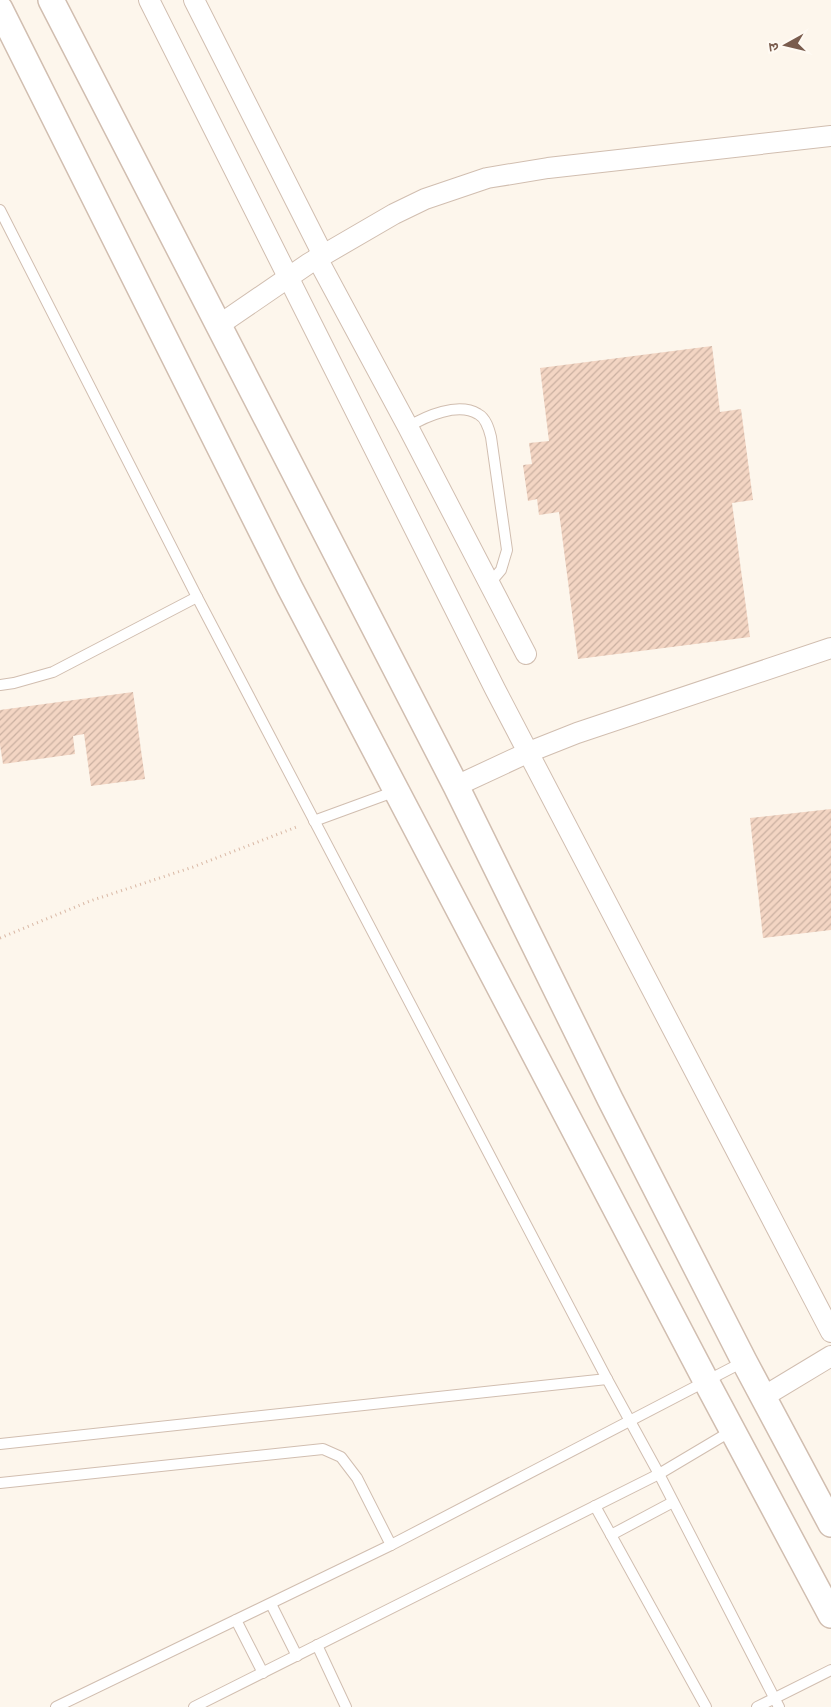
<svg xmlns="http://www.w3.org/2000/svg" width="831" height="1707" font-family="'Alegreya Sans','Noto Sans Devanagari',sans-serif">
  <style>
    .building { fill: url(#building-hatch) }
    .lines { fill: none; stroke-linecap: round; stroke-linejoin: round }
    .service-casing { stroke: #d1beb0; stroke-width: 12 }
    .minor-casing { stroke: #d1beb0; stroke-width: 22 }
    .tertiary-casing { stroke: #d1beb0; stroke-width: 28 }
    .path { stroke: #d9b8a5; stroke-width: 3; stroke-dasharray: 1 4; stroke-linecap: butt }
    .service { stroke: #fff; stroke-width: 10 }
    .minor { stroke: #fff; stroke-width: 20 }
    .tertiary { stroke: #fff; stroke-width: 25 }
  </style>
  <defs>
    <pattern id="building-hatch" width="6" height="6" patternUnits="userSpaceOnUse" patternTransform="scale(1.25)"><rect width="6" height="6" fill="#f3d5c3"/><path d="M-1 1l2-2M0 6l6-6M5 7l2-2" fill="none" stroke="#cab0a1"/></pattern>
  </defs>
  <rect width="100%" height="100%" fill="#fdf6ec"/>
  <g class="building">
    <polygon points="712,346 720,412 741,409 753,500 732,503 750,637 578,659 559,512 539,515 537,499 528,501 523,465 532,464 529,443 549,441 540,368"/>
    <polygon points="133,692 145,779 91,786 84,734 73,736 75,754 3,764 0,745 0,710"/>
    <polygon points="831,809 831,930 763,938 750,818"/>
  </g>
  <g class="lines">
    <defs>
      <g id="service">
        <polyline points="0,210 197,597 607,1379 659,1474 779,1707"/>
        <path d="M 408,427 C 426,416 458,402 478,414 C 486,418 489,429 491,437 L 507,550 L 501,570 L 490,583"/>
        <polyline points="0,685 14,683 53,672 197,597"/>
        <polyline points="314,821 396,791"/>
        <polyline points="0,1444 607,1379"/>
        <polyline points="0,1483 323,1449 341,1457 357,1478 391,1545"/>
        <polyline points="595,1506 706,1707"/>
        <polyline points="611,1535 673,1502"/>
        <polyline points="271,1604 297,1656"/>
        <polyline points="236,1620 263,1673"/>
        <polyline points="317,1645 346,1707"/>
        <polyline points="56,1707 391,1545 743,1362"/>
        <polyline points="194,1707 659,1474 733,1430"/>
        <polyline points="757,1707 831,1670"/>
      </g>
      <g id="minor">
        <polyline points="149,0 495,689 831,1332"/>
        <polyline points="194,0 323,255"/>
        <polyline points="317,258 408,427 526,654"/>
        <polyline points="219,325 308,264 394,214 425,199 487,178 548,168 831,136"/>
        <polyline points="456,786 529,752 577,733 831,648"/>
        <polyline points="763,1397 831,1356"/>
      </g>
      <g id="tertiary">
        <polyline points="51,0 456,786 610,1099 744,1361 831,1524"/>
        <polyline points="0,9 290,588 706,1381 831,1615"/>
      </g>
    </defs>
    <use href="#service" class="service-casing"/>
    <use href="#minor" class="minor-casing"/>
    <use href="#tertiary" class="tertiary-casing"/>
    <polyline class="path" points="0,938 90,901 193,867 299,826"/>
    <use href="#service" class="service"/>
    <use href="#minor" class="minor"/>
    <use href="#tertiary" class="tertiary"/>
  </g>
  <g transform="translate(786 45) rotate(262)" stroke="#fffaf3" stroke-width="4" paint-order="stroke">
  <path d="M0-4L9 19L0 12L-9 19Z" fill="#7a5c4d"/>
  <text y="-8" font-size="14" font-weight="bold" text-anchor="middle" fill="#7a5c4d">उ</text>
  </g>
</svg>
